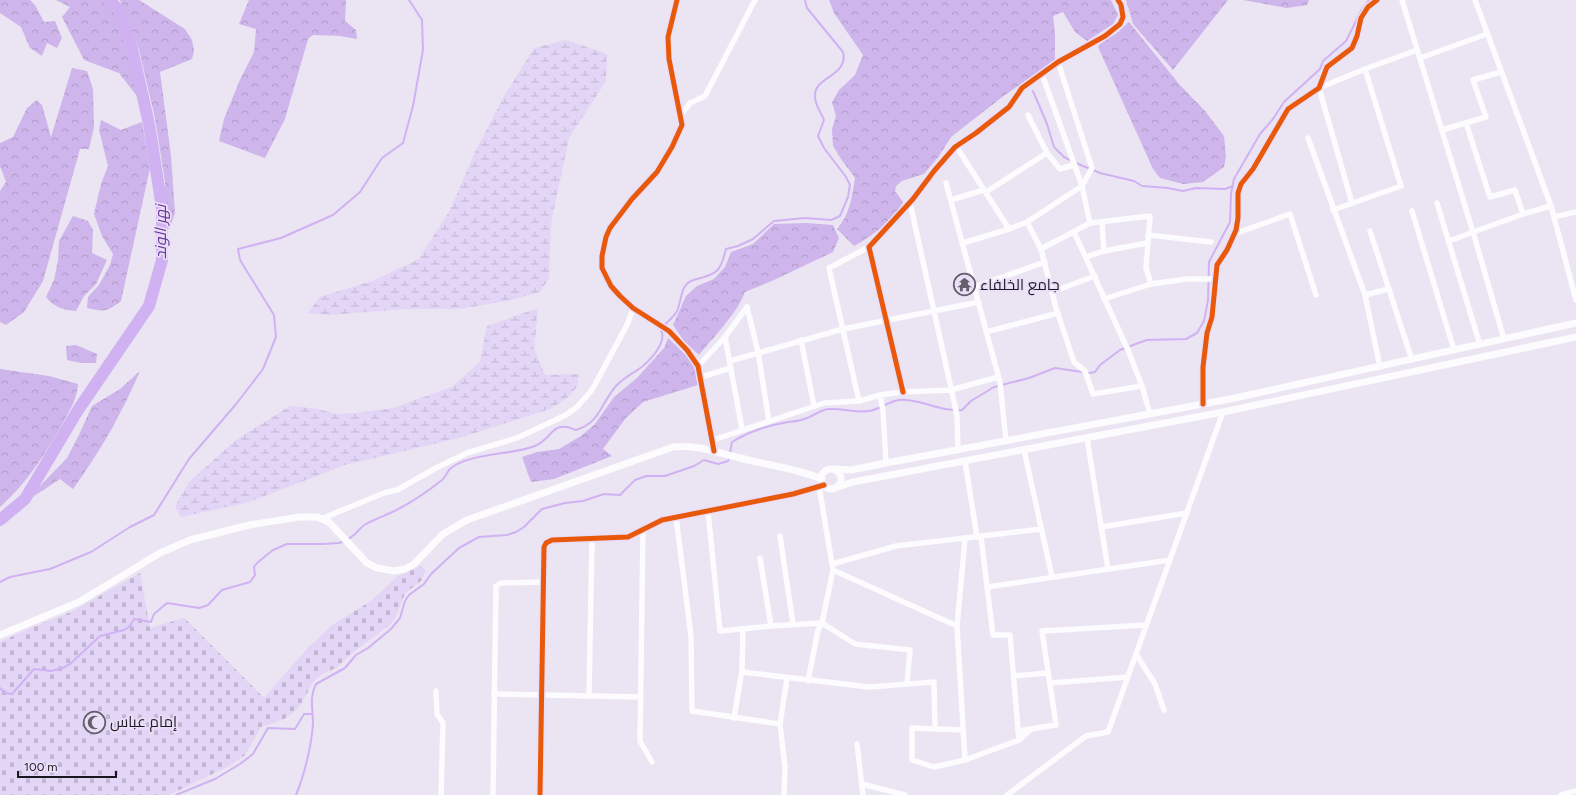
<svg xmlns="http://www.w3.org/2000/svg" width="1576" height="795" font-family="Figtree,Cairo,sans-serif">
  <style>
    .forest { fill: url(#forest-crowns) }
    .wetland { fill: url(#wetland-marsh) }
    .cemetery { fill: url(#cemetery-stones) }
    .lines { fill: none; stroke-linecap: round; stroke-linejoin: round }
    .stream { stroke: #d0b2f3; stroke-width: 2 }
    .river { stroke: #d0b2f3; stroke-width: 12 }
    .minor { stroke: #fcfbfd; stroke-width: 5.5 }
    .secondary { stroke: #fcfbfd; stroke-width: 7 }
    .cycleway-casing { stroke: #eadef9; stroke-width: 8 }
    .cycleway { stroke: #e8590c; stroke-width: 5 }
    .labels { text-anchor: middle; stroke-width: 3.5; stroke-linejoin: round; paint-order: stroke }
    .poi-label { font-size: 15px; fill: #1c1821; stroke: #eadef9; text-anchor: start }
    .water-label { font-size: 16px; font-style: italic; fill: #6b389a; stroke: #eadef9 }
  </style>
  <defs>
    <pattern id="forest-crowns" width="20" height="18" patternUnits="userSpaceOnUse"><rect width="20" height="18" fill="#ceb5eb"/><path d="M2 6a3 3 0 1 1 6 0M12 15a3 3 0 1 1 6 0" fill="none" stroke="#b09bc9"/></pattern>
    <pattern id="wetland-marsh" width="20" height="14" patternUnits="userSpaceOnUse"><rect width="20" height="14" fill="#e3d5f5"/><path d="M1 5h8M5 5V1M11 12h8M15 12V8" fill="none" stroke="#c2b6d2"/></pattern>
    <pattern id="cemetery-stones" width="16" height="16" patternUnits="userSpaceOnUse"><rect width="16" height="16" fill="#e3d5f5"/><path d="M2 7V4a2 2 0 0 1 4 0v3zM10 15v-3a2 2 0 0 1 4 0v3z" fill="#c2b6d2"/></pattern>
  </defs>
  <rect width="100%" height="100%" fill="#ebe4f3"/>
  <g class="forest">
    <polygon points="0,0 30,0 35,5 44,22 55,21 62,38 57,48 47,43 42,56 30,48 21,27 0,13"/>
    <polygon points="56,0 103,0 116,14 140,100 119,73 84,60 62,17 70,7"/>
    <polygon points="120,0 139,0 185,29 192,40 194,51 192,59 160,72 171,156 175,213 169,230 164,217 165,182 155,118 139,50"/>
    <polygon points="249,0 346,0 345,21 356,30 357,39 340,36 313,35 308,39 285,119 265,158 219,141 224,119 239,82 254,52 256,29 239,24"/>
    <path d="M 829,0 L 1111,0 L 1118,15 L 1113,24 L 1087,41 L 1075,32 L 1063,12 L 1053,16 L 1055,34 L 1055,60 L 1001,98 L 951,137 L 939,156 L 924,174 L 902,181 L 896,186 L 895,191 L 903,202 C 894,220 871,237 854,246 L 837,229 C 850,214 852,197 855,178 L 841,159 L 833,146 L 832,129 L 836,116 L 832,102 L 839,90 L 855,75 L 863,55 L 834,13 Z"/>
    <polygon points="1126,0 1228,0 1173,70 1133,24"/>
    <polygon points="1243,0 1309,0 1307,5 1287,8"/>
    <polygon points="1129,22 1179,84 1205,111 1224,136 1226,156 1224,167 1203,182 1183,184 1160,178 1153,169 1098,47 1100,44 1117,33"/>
    <polygon points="72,68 87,71 93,89 94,127 89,149 80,149 43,281 24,312 6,325 0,322 0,191 6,182 0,166 0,143 13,137 27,108 37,100 42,105 51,137"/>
    <path d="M 101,120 L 121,130 L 142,122 L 150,168 L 121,301 C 107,312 104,312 87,308 L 88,297 L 99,285 L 110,265 L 113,254 L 102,236 L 94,214 L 101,184 L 108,166 L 99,130 Z"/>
    <path d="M 73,216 L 88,221 L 93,230 L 92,253 L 107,260 L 96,284 L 84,296 L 76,311 C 63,310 54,307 46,297 L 54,280 L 58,260 L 59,241 Z"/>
    <path d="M 806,223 L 833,225 L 839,238 L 833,252 L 774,280 L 745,292 C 737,314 714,336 699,355 L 684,341 L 673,325 L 686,296 L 697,286 L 714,279 L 725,267 L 731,252 L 753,244 L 774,224 Z"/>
    <path d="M 668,338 C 684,353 695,362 701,384 L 643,402 L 625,419 L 603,449 L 612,456 L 554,479 L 531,482 L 522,457 L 537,452 L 559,449 L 581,436 L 595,424 L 614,397 L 637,378 L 664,348 Z"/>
    <polygon points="76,345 97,354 96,363 81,363 67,360 66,346"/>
    <path d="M 0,369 L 49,376 L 78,384 C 77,399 71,408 64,421 C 46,453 27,483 0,507 Z"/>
    <path d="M 140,371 C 122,413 100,452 73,489 L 60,479 L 34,496 L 37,489 L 67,458 L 79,435 L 92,406 L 120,389 Z"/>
  </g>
  <g class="wetland">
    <polygon points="566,40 607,54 606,81 569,138 551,223 549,278 540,292 507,301 459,309 405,309 329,315 308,313 320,297 375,280 419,259 450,210 475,152 502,100 534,48"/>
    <polygon points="538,308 534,349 545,375 579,374 577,387 567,398 550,409 459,438 345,465 246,503 181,517 175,506 189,482 236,440 290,406 318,409 337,414 356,413 393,408 452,387 480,362 487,326"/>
  </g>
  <polygon class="cemetery" points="421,566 426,571 421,581 405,593 396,616 391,624 356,650 336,668 322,674 313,682 300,706 293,713 284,719 261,727 245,755 229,766 169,795 0,795 0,642 28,629 73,611 140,573 150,628 184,618 264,698 306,650 332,625 371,601 398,576"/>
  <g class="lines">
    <g class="stream">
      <polyline points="1033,91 1047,124 1054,147 1064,157 1072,161"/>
      <polyline points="1076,163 1100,173 1134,181 1142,186 1168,188 1183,191 1196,188 1225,189 1233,186"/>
      <path d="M 730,453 L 732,442 C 747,433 766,426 783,423 C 791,421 797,422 804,419 C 813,417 821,409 829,409 C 842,408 856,413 869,411 C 882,409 892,398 906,400 C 925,401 942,412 962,410 L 971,401 L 994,387 L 1029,378 L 1055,368 L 1089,373 L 1095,372 L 1100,365 L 1120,350 L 1133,345 L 1147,340 L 1186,339 L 1197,333 L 1204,321 L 1208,300 L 1209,262 L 1230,222 L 1231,194 L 1234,179 L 1260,134 L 1273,119 L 1284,102 L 1320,69 L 1323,61 L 1346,41 L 1361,11 L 1369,0"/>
      <path d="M 348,539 C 356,535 359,528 366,524 C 373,520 381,517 388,514 C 406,506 427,492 442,480 C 446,477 447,471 451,468 C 470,453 512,455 535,446 C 554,438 551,419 576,430 C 600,423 601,403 616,386 C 624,377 634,373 643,366 C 652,358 667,342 661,330 C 665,322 673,319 677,311 C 681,303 680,292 686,285 C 689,281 692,280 697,279 C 718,274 721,270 726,249 L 738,246 L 753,239 L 774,221 L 805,218 L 831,220 L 840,216 L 848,197 L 850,185 L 846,177 L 824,148 L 818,136 L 824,120 C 821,112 815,105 815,97 C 813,76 849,77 843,52 L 807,8 L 805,0"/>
      <polyline points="0,582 10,577 50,569 91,552 130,527 154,515 189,459 237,403 263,369 276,337 274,315 240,260 238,249 281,238 333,215 360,192 382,158 403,143 413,106 423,50 422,20 409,0"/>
      <polyline points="0,688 5,693 12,694 34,669 51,671 63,668 70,664 100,636 124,630 129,627 134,619 151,622 154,614 167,603 199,608 208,605 222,590 250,582 255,575 254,567 257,563 273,550 287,544 323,544 339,543 344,541"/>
      <polyline points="176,795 215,779 240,764 253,754 268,728 295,729 304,714 312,714"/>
      <path d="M 296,795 C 304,776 312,744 313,723 C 313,709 309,697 316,684 L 345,668 L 356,655 L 368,648 L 391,629 L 400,618 L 405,601 L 409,595 L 424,584 L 431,574 L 459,548 L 479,537 L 507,535 L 516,532 L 524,527 L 542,509 L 565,503 L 583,501 L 604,494 L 620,495 L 635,480 L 646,476 L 665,476 L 694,466 L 704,460 L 718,464 L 728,461 L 729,458"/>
    </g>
    <polyline class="river" points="0,520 25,499 78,410 149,306 162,260 162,208 149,124 132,49 118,9 109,0"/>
    <g class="minor">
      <polyline points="677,0 668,37 669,59 682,125 672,147 657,172 632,199 610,228 606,237 602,256 602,268 611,286 620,296 633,308 669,331 687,350 698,366 714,451"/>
      <polyline points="1402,0 1473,232 1504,339"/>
      <polyline points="1475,0 1551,206 1576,300"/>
      <polyline points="1420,58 1487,34"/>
      <polyline points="1058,62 1092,168 1082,186 1090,223"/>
      <polyline points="681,115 690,103 705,96 755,0"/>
      <polyline points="1028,115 1047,153 1060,169 1074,165"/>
      <polyline points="1466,123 1490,197 1515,190 1523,214"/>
      <polyline points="1442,130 1486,117 1473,80 1501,72"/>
      <polyline points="1308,138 1365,295 1380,367"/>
      <polyline points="956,146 1009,229"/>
      <polyline points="946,183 1000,382 1006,441"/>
      <polyline points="986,192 1047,153"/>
      <polyline points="951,200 984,190"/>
      <polyline points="910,203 955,406 957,417 958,450"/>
      <polyline points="1352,203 1319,88 1365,69 1417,50"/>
      <polyline points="1437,203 1480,345"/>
      <polyline points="1333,210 1401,186 1365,69"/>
      <polyline points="1412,211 1454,350"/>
      <polyline points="1554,217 1576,212"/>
      <polyline points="1027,222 1041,249 1056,308 1074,362 1085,371 1093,394 1142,386"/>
      <polyline points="1102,223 1104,251"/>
      <polyline points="1370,231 1412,360"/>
      <polyline points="1074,232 1128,350 1142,386 1150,414"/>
      <polyline points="1234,234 1290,214 1316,295"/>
      <polyline points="1148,235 1211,242"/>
      <polyline points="1449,241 1523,214 1551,206"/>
      <polyline points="963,243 1009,229 1027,222 1082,186 1042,74"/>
      <polyline points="1041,249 1090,223 1150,216 1146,268 1151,284"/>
      <polyline points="1086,257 1104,251 1147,243"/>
      <polyline points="974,287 1045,262"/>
      <polyline points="1052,292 1095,276"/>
      <polyline points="1365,295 1388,289"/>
      <polyline points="1104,299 1151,284 1187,279 1216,279"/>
      <polyline points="747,307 758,352 769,421"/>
      <polyline points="986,332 1058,313"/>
      <polyline points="725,337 742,429"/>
      <polyline points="801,340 814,406"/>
      <polyline points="730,361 843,329 979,302"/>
      <polyline points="698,366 725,337 747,307"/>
      <polyline points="701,377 731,368"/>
      <polyline points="903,392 869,247 913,199 934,171 955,147 976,133 1009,107 1022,88 1058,62 1105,36 1120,24 1123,17 1121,5 1118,0"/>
      <polyline points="880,395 883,411 886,463"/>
      <polyline points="859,401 829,268 869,247"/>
      <polyline points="1203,404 1203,367 1207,333 1212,317 1217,265 1227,250 1236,230 1238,218 1238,193 1241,184 1253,169 1288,109 1319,88 1327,67 1352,48 1357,36 1361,18 1368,7 1377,0"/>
      <polyline points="1087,438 1108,569"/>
      <polyline points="713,440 824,403 859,401 880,395 903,392 951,390 998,377"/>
      <polyline points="1024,450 1052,577"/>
      <polyline points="965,461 977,537"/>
      <polyline points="708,511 720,631 771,626 822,623 855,644 910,650 907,683"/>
      <polyline points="676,517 691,636 692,711 780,724"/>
      <polyline points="321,519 384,493 397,490 436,468 467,453 517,438 566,415 577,407 592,390 628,323 633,308"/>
      <polyline points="1101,527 1187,513"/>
      <polyline points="643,529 640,741 652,762"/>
      <polyline points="780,536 793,624"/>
      <polyline points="981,537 993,635 1010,635 1019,740"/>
      <polyline points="965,539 957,626 965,760"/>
      <polyline points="760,558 771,626"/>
      <polyline points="832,564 896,546 1042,529"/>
      <polyline points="833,570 957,626"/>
      <polyline points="987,587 1170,560"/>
      <polyline points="1136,654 1155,684 1164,710"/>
      <polyline points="742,672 869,687 934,682 935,728"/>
      <polyline points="1013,676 1048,673"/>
      <polyline points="808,681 818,630 822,623 833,570 819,486"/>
      <polyline points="1050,683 1128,677"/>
      <polyline points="436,691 437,714 443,723 441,795"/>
      <polyline points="494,694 641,697"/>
      <polyline points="589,696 592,539"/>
      <polyline points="734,718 742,670 743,629"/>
      <polyline points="963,730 912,728 912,760 934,767 965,760 1019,740 1031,729"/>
      <polyline points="1018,731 1056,725 1042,631 1146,625"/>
      <polyline points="857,744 863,795"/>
      <polyline points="862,784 905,795"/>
      <polyline points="493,795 496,586 501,583 544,582"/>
      <polyline points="540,795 544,547 546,543 552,540 628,537 662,520 793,494 824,485"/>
      <polyline points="784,795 785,767 780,724 787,678"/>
      <polyline points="1007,795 1086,736 1108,732 1223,412"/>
      <polyline points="1561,795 1576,791"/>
    </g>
    <g class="secondary">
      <polyline points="834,469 851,470 886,463 1230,399 1576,323"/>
      <circle cx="831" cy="479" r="10"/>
      <polyline points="835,488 853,482 1223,412 1576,337"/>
      <path d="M 0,635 L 79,602 L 160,553 L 190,540 L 249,525 L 299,517 L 317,517 L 329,522 L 367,563 L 377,568 L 394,571 L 405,569 L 414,564 L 443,534 L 467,520 L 673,447 C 697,444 717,453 740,458 C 767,465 796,468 822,479"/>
    </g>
    <defs>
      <g id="cycleway">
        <polyline points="677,0 668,37 669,59 682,125 672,147 657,172 632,199 610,228 606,237 602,256 602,268 611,286 620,296 633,308 669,331 687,350 698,366 714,451"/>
        <polyline points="903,392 869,247 913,199 934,171 955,147 976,133 1009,107 1022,88 1058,62 1105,36 1120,24 1123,17 1121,5 1118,0"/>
        <polyline points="1203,404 1203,367 1207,333 1212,317 1217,265 1227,250 1236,230 1238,218 1238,193 1241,184 1253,169 1288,109 1319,88 1327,67 1352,48 1357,36 1361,18 1368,7 1377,0"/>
        <polyline points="540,795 544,547 546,543 552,540 628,537 662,520 793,494 824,485"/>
      </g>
    </defs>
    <use href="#cycleway" class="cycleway-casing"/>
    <use href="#cycleway" class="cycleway"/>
  </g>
  <defs>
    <symbol id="temple-ring" viewBox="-11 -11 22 22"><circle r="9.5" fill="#eadef9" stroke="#645f6a" stroke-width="1.5"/><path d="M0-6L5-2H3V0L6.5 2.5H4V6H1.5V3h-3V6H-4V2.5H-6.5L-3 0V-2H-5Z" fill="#645f6a"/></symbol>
    <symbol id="mosque-ring" viewBox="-11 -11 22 22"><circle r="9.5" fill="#eadef9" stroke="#645f6a" stroke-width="1.5"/><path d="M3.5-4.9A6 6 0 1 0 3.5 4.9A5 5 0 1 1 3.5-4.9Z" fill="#645f6a"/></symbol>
  </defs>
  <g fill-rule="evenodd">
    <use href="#temple-ring" x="952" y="272" width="25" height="25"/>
    <use href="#mosque-ring" x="82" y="710" width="25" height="25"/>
  </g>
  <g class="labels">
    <g class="poi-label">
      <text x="980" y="290">جامع الخلفاء</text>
      <text x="110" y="727">إمام عباس</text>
    </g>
    <g class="water-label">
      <text transform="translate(160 232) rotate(-90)" y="6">نهر الوند</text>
    </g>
  </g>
  <path d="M18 771v6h98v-6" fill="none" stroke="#1c1821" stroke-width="2"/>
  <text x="24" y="771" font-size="12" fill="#1c1821" stroke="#eadef9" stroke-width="3" paint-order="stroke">100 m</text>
</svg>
